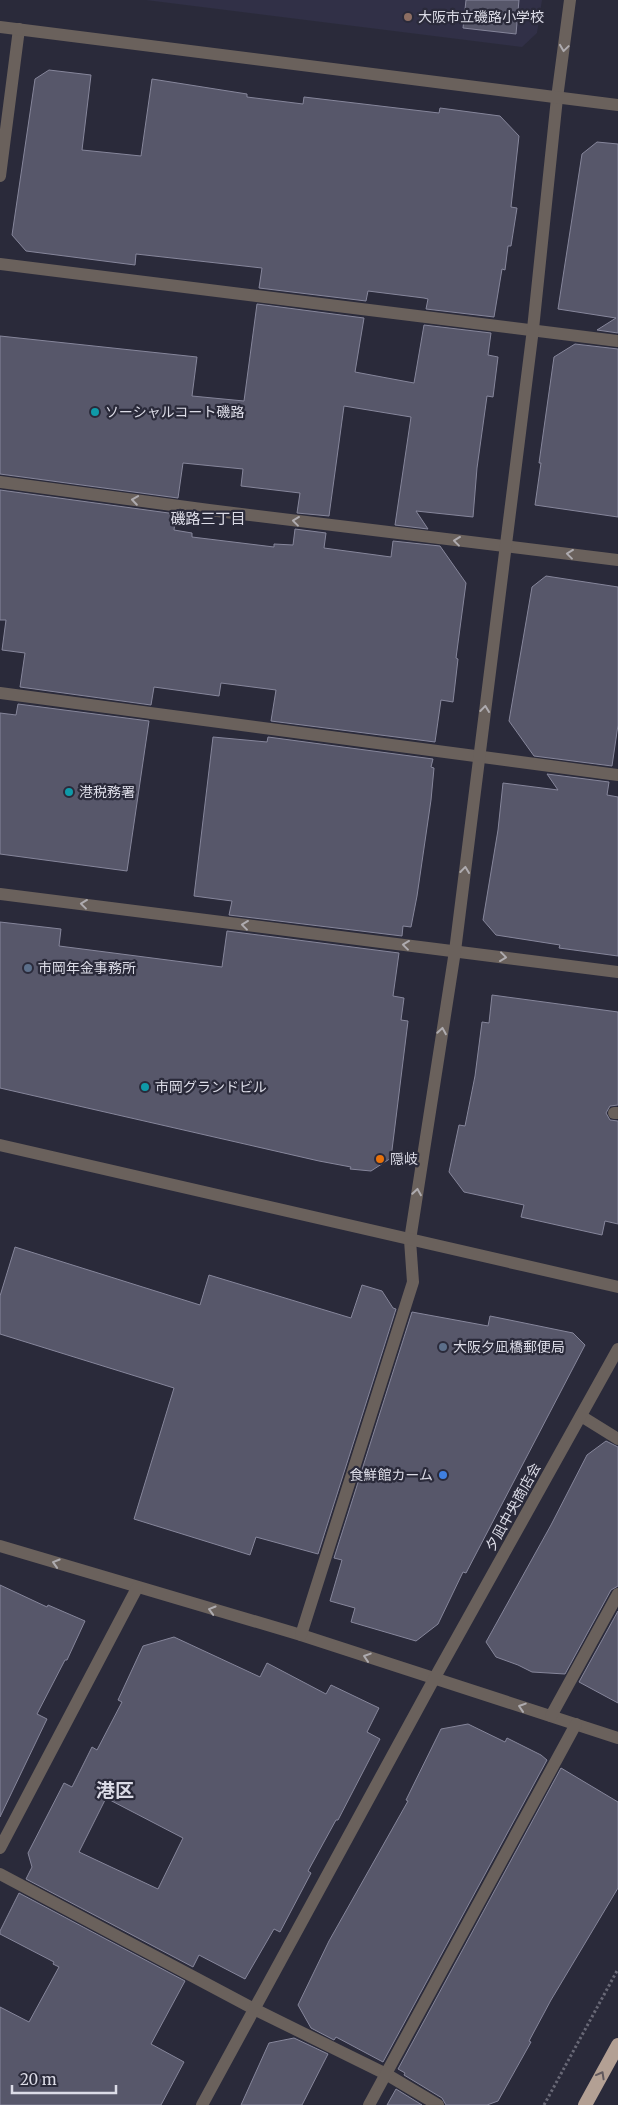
<svg xmlns="http://www.w3.org/2000/svg" width="618" height="2105" font-family="Merriweather,'Noto Sans JP',serif">
  <style>
    .built { fill: #313047 }
    .building { fill: #57576a; stroke: #86869b; fill-rule: evenodd }
    .lines { fill: none; stroke-linecap: round; stroke-linejoin: round }
    .path { stroke: #686876; stroke-width: 3; stroke-dasharray: 2.5 2.5; stroke-linecap: butt }
    .minor { stroke: #6a615c; stroke-width: 12 }
    .tertiary { stroke: #6a615c; stroke-width: 12 }
    .trunk { stroke: #b3a094; stroke-width: 14 }
    .oneway { stroke: #aeabaf }
    .oneway2 { stroke: #61595e }
    .education-dot { fill: #8d6e63; stroke: #2a2a3a; stroke-width: 2 }
    .culture-dot { fill: #0f9aa8; stroke: #2a2a3a; stroke-width: 2 }
    .service-dot { fill: #5c6f8a; stroke: #2a2a3a; stroke-width: 2 }
    .food-dot { fill: #e8710a; stroke: #2a2a3a; stroke-width: 2 }
    .shop-dot { fill: #3f7fe0; stroke: #2a2a3a; stroke-width: 2 }
    .labels { text-anchor: middle; stroke-width: 4.5; stroke-linejoin: round; paint-order: stroke }
    .poi-label { font-size: 14px; fill: #dcdce7; stroke: #2a2a3a; text-anchor: start }
    .street-label { font-size: 14px; fill: #dcdce7; stroke: #2a2a3a }
    .neighbourhood-label { font-size: 15px; fill: #dcdce7; stroke: #2a2a3a }
    .district-label { font-size: 19px; font-weight: bold; fill: #dcdce7; stroke: #2a2a3a }
  </style>
  <rect width="100%" height="100%" fill="#2a2a3a"/>
  <polygon class="built" points="146,0 542,0 537,33 522,47"/>
  <g class="building">
    <polygon points="466,0 519,0 516,34 463,28"/>
    <polygon points="49,70 91,75 82,150 141,156 152,79 247,94 247,97 303,104 304,97 439,113 440,108 500,116 519,136 511,207 517,208 511,246 508,246 505,270 502,269 494,317 426,309 428,299 424,298 368,291 366,301 259,288 262,268 136,254 135,265 26,251 12,235 35,79"/>
    <polygon points="597,142 618,144 618,333 597,330 616,318 558,309 582,154"/>
    <polygon points="257,304 364,318 355,372 414,383 424,325 491,333 488,355 498,357 493,397 487,396 477,468 473,517 416,511 428,529 395,525 411,417 344,406 329,516 297,513 300,493 241,486 243,469 183,463 178,498 0,474 0,336 197,357 192,396 244,401"/>
    <polygon points="575,344 618,349 618,517 535,505 541,463 539,463 554,357"/>
    <polygon points="0,490 176,514 174,530 192,533 192,537 274,547 274,544 293,545 295,529 326,533 324,548 391,557 393,541 440,546 466,583 456,658 458,659 453,702 441,700 435,742 271,721 276,690 221,683 219,696 154,687 151,705 20,687 25,653 2,650 6,620 0,620"/>
    <polygon points="546,576 618,587 618,725 612,766 534,756 509,721 532,587"/>
    <polygon points="18,704 149,721 127,871 0,854 0,713 16,715"/>
    <polygon points="213,737 267,742 268,737 433,759 431,767 434,768 431,800 417,896 411,927 403,926 402,936 229,915 232,901 194,896"/>
    <polygon points="547,774 609,782 607,795 618,797 618,956 559,948 560,945 496,935 483,920 498,830 503,783 558,790"/>
    <polygon points="0,922 61,929 59,946 222,967 227,931 399,953 393,996 404,998 401,1020 408,1021 391,1158 371,1171 350,1169 351,1167 319,1161 0,1088"/>
    <polygon points="492,995 618,1012 618,1105 610,1106 606,1113 610,1120 618,1121 618,1224 605,1221 602,1235 521,1217 524,1205 464,1192 449,1172 459,1125 465,1126 475,1076 482,1022 489,1023"/>
    <polygon points="15,1247 200,1305 209,1275 351,1318 362,1285 382,1291 393,1308 396,1309 318,1554 256,1537 250,1555 134,1519 174,1388 0,1334 0,1296"/>
    <polygon points="412,1312 488,1326 490,1316 573,1333 585,1345 466,1573 463,1572 438,1624 416,1641 351,1622 355,1608 330,1601 342,1560 334,1558"/>
    <polygon points="606,1441 618,1447 618,1586 611,1590 565,1674 532,1672 518,1665 496,1657 486,1642 551,1525 587,1455"/>
    <polygon points="0,1585 47,1607 48,1605 85,1621 67,1660 65,1660 37,1714 47,1719 0,1817"/>
    <polygon points="618,1611 618,1703 579,1682"/>
    <path d="M 174,1637 L 260,1677 L 267,1663 L 326,1694 L 331,1685 L 379,1708 L 367,1732 L 380,1739 L 338,1820 L 336,1820 L 308,1871 L 311,1873 L 280,1932 L 274,1929 L 245,1979 L 199,1955 L 193,1967 L 26,1879 L 32,1867 L 28,1853 L 64,1783 L 72,1787 L 92,1747 L 97,1750 L 122,1702 L 118,1700 L 143,1646 ZM 106,1798 L 183,1838 L 158,1889 L 79,1852 Z"/>
    <polygon points="468,1724 505,1742 507,1738 541,1755 547,1760 383,2062 336,2037 334,2040 311,2028 298,2005 329,1941 408,1801 406,1800 441,1729"/>
    <polygon points="561,1768 618,1802 618,1888 551,2000 529,2041 531,2042 498,2101 487,2105 446,2105 442,2098 404,2075 405,2073 398,2069"/>
    <polygon points="19,1893 185,1981 151,2044 184,2062 161,2105 0,2105 0,2007 29,2022 59,1967 53,1964 54,1962 0,1934 0,1931"/>
    <polygon points="294,2038 328,2054 302,2105 241,2105 269,2043"/>
    <polygon points="396,2089 422,2105 387,2105"/>
  </g>
  <g class="lines">
    <polyline class="path" points="544,2105 618,1969"/>
    <g class="minor">
      <polyline points="0,176 19,29"/>
      <polyline points="0,264 618,341"/>
      <polyline points="0,482 209,510 618,560"/>
      <polyline points="0,693 618,775"/>
      <polyline points="0,894 618,972"/>
      <polyline points="614,1113 618,1113"/>
      <polyline points="581,1416 618,1439"/>
      <polyline points="0,1546 301,1635 618,1738"/>
      <polyline points="301,1635 413,1282 410,1240 455,951 533,329 557,98 570,0"/>
      <polyline points="551,1716 618,1594"/>
      <polyline points="0,1848 137,1588"/>
      <polyline points="0,1874 254,2009 386,2074 438,2105"/>
      <polyline points="202,2105 434,1679 618,1349"/>
      <polyline points="369,2105 576,1724"/>
    </g>
    <g class="tertiary">
      <polyline points="0,27 618,105"/>
      <polyline points="0,1145 618,1287"/>
    </g>
    <polyline class="trunk" points="585,2105 618,2045"/>
  </g>
  <defs><path id="oneway-chevron" d="M-2-3.5L2.5 0L-2 3.5" fill="none" stroke-width="1.6" stroke-linecap="round" stroke-linejoin="round" transform="scale(1.25)"/></defs>
  <g class="oneway">
    <use href="#oneway-chevron" transform="translate(564 48) rotate(98)"/>
    <use href="#oneway-chevron" transform="translate(135 500) rotate(-172)"/>
    <use href="#oneway-chevron" transform="translate(296 521) rotate(-173)"/>
    <use href="#oneway-chevron" transform="translate(457 541) rotate(-173)"/>
    <use href="#oneway-chevron" transform="translate(570 554) rotate(-173)"/>
    <use href="#oneway-chevron" transform="translate(485 709) rotate(-83)"/>
    <use href="#oneway-chevron" transform="translate(465 870) rotate(-83)"/>
    <use href="#oneway-chevron" transform="translate(84 904) rotate(-173)"/>
    <use href="#oneway-chevron" transform="translate(245 925) rotate(-173)"/>
    <use href="#oneway-chevron" transform="translate(406 945) rotate(-173)"/>
    <use href="#oneway-chevron" transform="translate(503 957) rotate(7)"/>
    <use href="#oneway-chevron" transform="translate(442 1031) rotate(-81)"/>
    <use href="#oneway-chevron" transform="translate(417 1192) rotate(-81)"/>
    <use href="#oneway-chevron" transform="translate(56 1563) rotate(-163)"/>
    <use href="#oneway-chevron" transform="translate(212 1610) rotate(-164)"/>
    <use href="#oneway-chevron" transform="translate(367 1657) rotate(-162)"/>
    <use href="#oneway-chevron" transform="translate(522 1707) rotate(-162)"/>
  </g>
  <use class="oneway2" href="#oneway-chevron" transform="translate(601 2075) rotate(-61)"/>
  <circle class="education-dot" cx="408" cy="17" r="5"/>
  <g class="culture-dot">
    <circle cx="95" cy="412" r="5"/>
    <circle cx="69" cy="792" r="5"/>
    <circle cx="145" cy="1087" r="5"/>
  </g>
  <g class="service-dot">
    <circle cx="28" cy="968" r="5"/>
    <circle cx="443" cy="1347" r="5"/>
  </g>
  <circle class="food-dot" cx="380" cy="1159" r="5"/>
  <circle class="shop-dot" cx="443" cy="1475" r="5"/>
  <g class="labels">
    <g class="poi-label">
      <text x="418" y="22">大阪市立磯路小学校</text>
      <text x="105" y="417">ソーシャルコート磯路</text>
      <text x="79" y="797">港税務署</text>
      <text x="38" y="973">市岡年金事務所</text>
      <text x="155" y="1092">市岡グランドビル</text>
      <text x="390" y="1164">隠岐</text>
      <text x="453" y="1352">大阪夕凪橋郵便局</text>
      <text x="433" y="1480" text-anchor="end">食鮮館カーム</text>
    </g>
    <g class="street-label">
      <text transform="translate(513 1507) rotate(-61)" y="5">夕凪中央商店会</text>
    </g>
    <g class="neighbourhood-label">
      <text x="208" y="524">磯路三丁目</text>
    </g>
    <g class="district-label">
      <text x="115" y="1797">港区</text>
    </g>
  </g>
  <path d="M12 2085v8h104v-8" fill="none" stroke="#dcdce7" stroke-width="2.5"/>
  <text x="20" y="2085" font-size="15" fill="#dcdce7" stroke="#2a2a3a" stroke-width="4" paint-order="stroke">20 m</text>
</svg>
